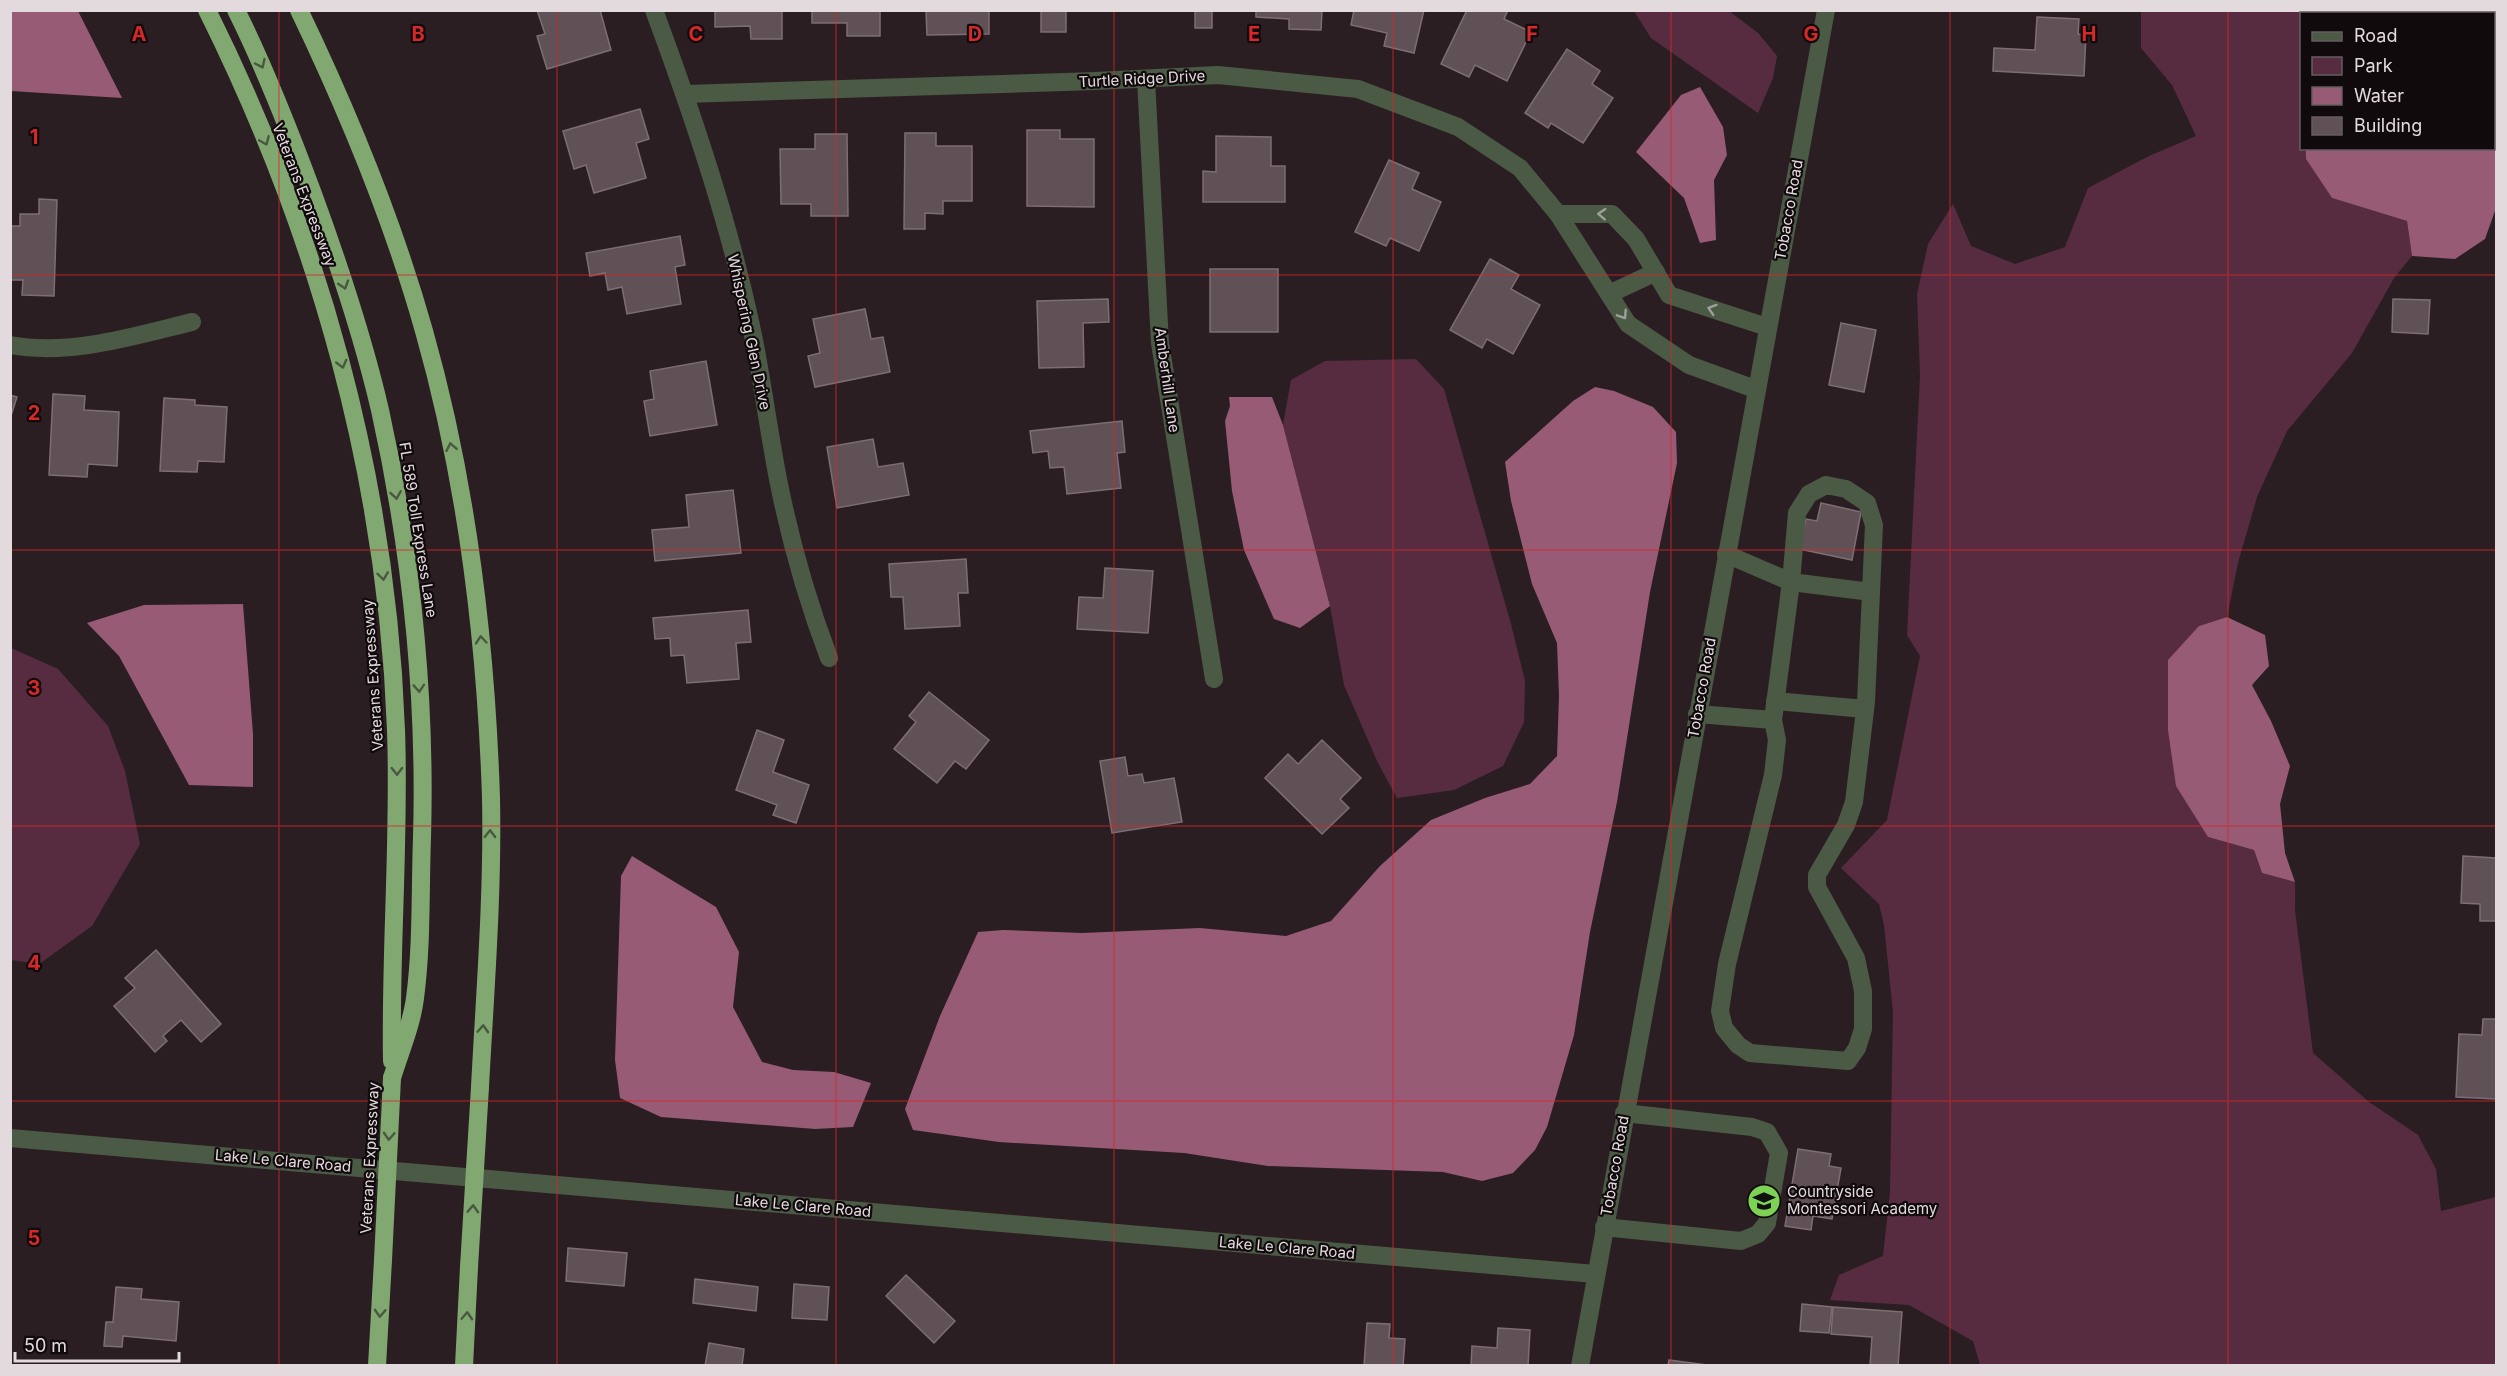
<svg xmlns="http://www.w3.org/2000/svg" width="2507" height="1376" font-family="Inter,sans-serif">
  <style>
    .green { fill: #582c40 }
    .water { fill: #985b75 }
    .building { fill: #605157; stroke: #7e6e74; stroke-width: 1.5 }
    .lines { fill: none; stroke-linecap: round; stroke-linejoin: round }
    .minor { stroke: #4b5a45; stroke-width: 18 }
    .highway { stroke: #82a872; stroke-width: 18 }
    .highway-bridge { stroke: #82a872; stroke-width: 18 }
    .oneway { stroke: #49593f }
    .oneway2 { stroke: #9fa099 }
    .grid { fill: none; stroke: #d62828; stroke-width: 1.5; stroke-opacity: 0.55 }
    .labels { text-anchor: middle; stroke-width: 4.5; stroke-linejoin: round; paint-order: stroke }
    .street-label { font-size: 15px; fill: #e3dade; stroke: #100a0c }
    .poi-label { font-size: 15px; fill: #e3dade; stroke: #100a0c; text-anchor: start }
    .grid-label { font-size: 20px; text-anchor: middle; font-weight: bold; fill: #d62828; stroke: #100a0c; stroke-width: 4.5; stroke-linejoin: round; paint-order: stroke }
  </style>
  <rect width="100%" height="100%" fill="#2b1e23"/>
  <g class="green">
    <polygon points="1634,11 1729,11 1758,33 1777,56 1773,78 1758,113 1651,38"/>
    <polygon points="2141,11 2429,11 2424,14 2302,14 2302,148 2306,149 2306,159 2332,198 2407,221 2412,256 2394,278 2352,353 2287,431 2257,497 2238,563 2227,617 2199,626 2208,837 2254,850 2262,873 2295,882 2295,910 2313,1053 2369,1102 2418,1135 2436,1169 2441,1211 2496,1197 2496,1365 1980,1365 1973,1341 1909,1305 1830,1300 1839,1275 1883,1256 1890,1192 1893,1012 1884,925 1879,904 1841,868 1887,820 1920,656 1907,635 1920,376 1917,294 1928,244 1953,204 1971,246 2015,264 2065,247 2088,188 2149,156 2196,136 2172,85 2141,48"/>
    <polygon points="1416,359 1444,389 1511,624 1525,681 1524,722 1503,766 1454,790 1397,798 1378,763 1344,685 1330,606 1283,425 1291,380 1325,361"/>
    <polygon points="11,648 58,669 108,726 125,771 140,844 92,926 39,964 11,960"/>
  </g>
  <g class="water">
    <polygon points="10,11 78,11 122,98 11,91"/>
    <polygon points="1700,87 1723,127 1727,155 1714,180 1716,240 1700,243 1684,198 1636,152 1681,95"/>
    <polygon points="2494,97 2496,208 2485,239 2455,259 2412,256 2407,221 2332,198 2306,159 2306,149 2494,148"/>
    <polygon points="1595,387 1614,391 1653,407 1676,432 1677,463 1650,592 1617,802 1590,932 1574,1035 1547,1127 1535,1150 1513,1173 1482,1181 1443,1172 1268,1166 1184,1153 999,1142 913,1130 905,1109 940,1016 978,932 1003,930 1082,933 1200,928 1286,936 1331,921 1380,866 1431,820 1485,798 1530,784 1557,756 1559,696 1557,643 1532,584 1511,501 1505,462 1573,401"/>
    <polygon points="1229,397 1272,397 1283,425 1330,606 1300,628 1274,619 1244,550 1232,491 1225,421 1230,406"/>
    <polygon points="243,604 253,734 253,787 189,785 119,656 87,623 144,605"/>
    <polygon points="2227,617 2265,635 2269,666 2252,685 2271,721 2290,766 2280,804 2285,853 2295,882 2262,873 2254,850 2208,837 2176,786 2168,730 2168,660 2199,626"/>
    <polygon points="632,856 716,907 739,952 733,1007 762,1062 793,1070 834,1072 871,1083 853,1127 815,1129 661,1117 620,1098 615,1060 621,876"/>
  </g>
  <g class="building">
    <polygon points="537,10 600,10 611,50 547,69 537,36 545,34"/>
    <polygon points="715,10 782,10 782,39 751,39 750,26 715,27"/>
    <polygon points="812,10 880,10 880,36 847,36 847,23 812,23"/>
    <polygon points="926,10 989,10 989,34 927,35"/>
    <rect x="1041" y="10" width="25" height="22"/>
    <rect x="1195" y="10" width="17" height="18"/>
    <polygon points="1256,10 1322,10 1321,30 1289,29 1289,19 1256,17"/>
    <polygon points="1354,10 1424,10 1414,53 1384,46 1387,33 1351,25"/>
    <polygon points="1467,10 1508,10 1504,19 1531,32 1507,81 1475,65 1469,77 1441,64"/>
    <polygon points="2037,17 2079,19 2078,34 2086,35 2084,76 1993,71 1994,48 2035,50"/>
    <polygon points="1567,49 1600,71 1592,84 1613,98 1583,143 1551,123 1548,128 1525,113"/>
    <polygon points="640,109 649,139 636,143 646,178 594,193 586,165 574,169 563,131"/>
    <polygon points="1027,130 1060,130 1060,139 1094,139 1094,207 1027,206"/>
    <polygon points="905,133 936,133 936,146 972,146 972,201 943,201 943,214 925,213 925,229 904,229"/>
    <polygon points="815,134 847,134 848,216 811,216 811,204 781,204 780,149 815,149"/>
    <polygon points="1216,136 1271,137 1271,166 1285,166 1285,202 1203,202 1203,171 1216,172"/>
    <polygon points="1389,160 1419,173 1412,189 1441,202 1419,251 1390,238 1386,246 1355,232"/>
    <polygon points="39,199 57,200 54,296 22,295 23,280 10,280 10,226 20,226 20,214 39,214"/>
    <polygon points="680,236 685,265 675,267 681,304 627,314 622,287 608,290 605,273 590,276 586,253"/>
    <polygon points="1490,259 1519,275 1511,289 1540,305 1513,354 1487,339 1482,348 1450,330"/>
    <rect x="1210" y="269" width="68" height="63"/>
    <polygon points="1108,299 1109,322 1083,323 1084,367 1039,368 1037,301"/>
    <polygon points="2393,299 2430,300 2428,334 2392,332"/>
    <polygon points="865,309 871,339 883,337 890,372 815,387 808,356 820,353 813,319"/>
    <polygon points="1841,323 1876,330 1864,392 1829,385"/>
    <polygon points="706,361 717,425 650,436 644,401 654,399 650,371"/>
    <polygon points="53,394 85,396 84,410 119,412 117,466 88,464 87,477 49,475"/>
    <polygon points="10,395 17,397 10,419"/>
    <polygon points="164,398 195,400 195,405 227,407 224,462 198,461 197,472 160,471"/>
    <polygon points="1122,421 1125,452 1117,453 1121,488 1067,494 1064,467 1050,468 1048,451 1033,453 1030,431"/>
    <polygon points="873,439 878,467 903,463 909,495 837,508 827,447"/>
    <polygon points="733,490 741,553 655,561 652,530 689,527 686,495"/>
    <polygon points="1821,503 1861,512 1852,560 1799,549 1806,519 1817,521"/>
    <polygon points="966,559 968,593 958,593 960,626 905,629 903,597 891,597 889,564"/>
    <polygon points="1105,568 1153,571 1148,633 1077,629 1079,597 1103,598"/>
    <polygon points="748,610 751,642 736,643 739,679 687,683 684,655 671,656 670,638 655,639 653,618"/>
    <polygon points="929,692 989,740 966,769 955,761 937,783 894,749 916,722 909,716"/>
    <polygon points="757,730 784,740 773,772 809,785 796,823 773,815 777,805 736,790"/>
    <polygon points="1322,740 1361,778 1340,799 1349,808 1322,834 1265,778 1288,754 1298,764"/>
    <polygon points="1125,757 1128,776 1142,774 1144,783 1174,778 1182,822 1112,833 1100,761"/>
    <polygon points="2463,856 2496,858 2496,921 2480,921 2480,904 2461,903"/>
    <polygon points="156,950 221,1024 201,1042 181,1020 163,1036 167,1041 155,1052 114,1006 135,988 125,978"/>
    <polygon points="2483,1019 2496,1019 2496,1099 2456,1097 2459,1034 2482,1035"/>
    <polygon points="1798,1149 1831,1154 1829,1166 1841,1168 1832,1219 1813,1216 1811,1230 1785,1226"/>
    <polygon points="568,1248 627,1253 624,1286 566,1281"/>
    <polygon points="906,1275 955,1321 934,1343 886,1296"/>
    <polygon points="695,1279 758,1287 756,1311 693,1303"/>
    <polygon points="794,1284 829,1287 827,1320 792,1318"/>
    <polygon points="116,1287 142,1289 141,1299 179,1302 176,1341 123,1336 122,1347 104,1346 106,1322 113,1322"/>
    <polygon points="1802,1304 1832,1307 1829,1333 1800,1331"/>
    <polygon points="1833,1307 1902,1312 1898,1366 1870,1366 1872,1337 1831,1334"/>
    <polygon points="1367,1323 1390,1324 1389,1338 1405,1339 1403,1366 1364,1366"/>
    <polygon points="1498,1328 1530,1330 1528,1366 1471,1366 1472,1346 1497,1348"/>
    <polygon points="709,1343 744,1349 742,1366 705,1366"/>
    <polygon points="1669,1360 1715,1366 1668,1366"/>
  </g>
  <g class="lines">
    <g class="minor">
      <path d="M 654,10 C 694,118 731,228 754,340 C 763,386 769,433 778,479 C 790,540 807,600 829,658"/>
      <polyline points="1146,79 1160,343 1214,679"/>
      <polyline points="685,94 1096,81 1218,75 1358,89 1458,127 1520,168 1558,214 1628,324 1689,365 1755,389"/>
      <polyline points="1558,214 1612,214 1636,239 1669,295 1767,327"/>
      <polyline points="1609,294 1656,272"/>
      <path d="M 10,345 C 71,356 134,336 192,322"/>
      <polyline points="1775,701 1865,709"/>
      <polyline points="1697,714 1773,720 1791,582 1726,554"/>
      <polyline points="1773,720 1777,740 1773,775 1727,964 1720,1011 1724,1028 1738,1045 1750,1053 1848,1061 1857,1048 1863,1029 1863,991 1856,958 1817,887 1817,875 1846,825 1854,802 1866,702 1871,592 1874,525 1867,503 1846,489 1826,485 1809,494 1797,513 1791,582 1871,592"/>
      <polyline points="10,1138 1595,1274"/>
      <polyline points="1604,1227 1741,1241 1758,1234 1767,1223 1779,1153 1767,1132 1752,1127 1624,1113"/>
      <polyline points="1580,1366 1826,10"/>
    </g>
    <g class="highway">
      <path d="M 207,10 C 319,235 387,479 396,730 C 400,840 390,951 392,1061"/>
      <path d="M 236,10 C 266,70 290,132 313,194 C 339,265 363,337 380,410 C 411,550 426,695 422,838 C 420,891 422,946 415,998 C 412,1024 400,1052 392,1078"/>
      <path d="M 299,10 C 349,114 393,221 424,331 C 467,482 486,642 491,798 C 493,894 485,992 480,1087"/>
      <polyline points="377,1366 383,1260"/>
      <polyline points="464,1366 469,1267"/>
    </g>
    <g class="highway-bridge">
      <polyline points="383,1260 392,1078"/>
      <polyline points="469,1267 480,1087"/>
    </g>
  </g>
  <defs><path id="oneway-chevron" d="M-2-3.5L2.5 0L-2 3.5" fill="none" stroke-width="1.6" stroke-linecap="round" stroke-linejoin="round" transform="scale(1.5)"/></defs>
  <g class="oneway">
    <use href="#oneway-chevron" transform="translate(261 64) rotate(65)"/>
    <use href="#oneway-chevron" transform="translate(265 141) rotate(67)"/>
    <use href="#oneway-chevron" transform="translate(344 285) rotate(72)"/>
    <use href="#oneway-chevron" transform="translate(342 364) rotate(75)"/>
    <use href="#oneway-chevron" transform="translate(451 447) rotate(-101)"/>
    <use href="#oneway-chevron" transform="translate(396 495) rotate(81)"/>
    <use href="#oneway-chevron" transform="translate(383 576) rotate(82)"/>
    <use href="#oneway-chevron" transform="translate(481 640) rotate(-95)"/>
    <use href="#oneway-chevron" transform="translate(419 688) rotate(86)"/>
    <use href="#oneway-chevron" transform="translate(397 771) rotate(89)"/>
    <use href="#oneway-chevron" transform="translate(490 834) rotate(-89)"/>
    <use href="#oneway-chevron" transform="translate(483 1029) rotate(-87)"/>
    <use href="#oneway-chevron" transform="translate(389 1136) rotate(93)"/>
    <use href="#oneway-chevron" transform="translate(473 1209) rotate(-87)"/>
    <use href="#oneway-chevron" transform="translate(380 1313) rotate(93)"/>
    <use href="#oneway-chevron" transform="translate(467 1316) rotate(-87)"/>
  </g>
  <g class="oneway2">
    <use href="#oneway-chevron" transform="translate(1602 214) rotate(-177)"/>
    <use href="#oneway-chevron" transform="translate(1712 309) rotate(-162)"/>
    <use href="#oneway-chevron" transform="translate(1623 315) rotate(57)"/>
  </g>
  <path class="grid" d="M 279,10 L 279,1366M 557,10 L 557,1366M 836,10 L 836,1366M 1114,10 L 1114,1366M 1393,10 L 1393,1366M 1671,10 L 1671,1366M 1950,10 L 1950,1366M 2228,10 L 2228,1366M 10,275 L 2496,275M 10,550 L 2496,550M 10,826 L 2496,826M 10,1101 L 2496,1101"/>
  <defs>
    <symbol id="school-disc" viewBox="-11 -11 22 22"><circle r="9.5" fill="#7dd154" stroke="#100a0c"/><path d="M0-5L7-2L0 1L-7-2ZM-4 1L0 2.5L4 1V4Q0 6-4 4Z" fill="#111"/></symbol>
  </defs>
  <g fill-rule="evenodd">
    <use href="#school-disc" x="1745" y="1182" width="38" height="38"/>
  </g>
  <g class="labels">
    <g class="street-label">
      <text transform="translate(1142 79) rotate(-3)" y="5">Turtle Ridge Drive</text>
      <text transform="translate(304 195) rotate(69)" y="5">Veterans Expressway</text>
      <text transform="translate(1789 210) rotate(-80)" y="5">Tobacco Road</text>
      <text transform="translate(749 332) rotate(78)" y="5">Whispering Glen Drive</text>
      <text transform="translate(1167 380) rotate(82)" y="5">Amberhill Lane</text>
      <text transform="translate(418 530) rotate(81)" y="5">FL 589 Toll Express Lane</text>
      <text transform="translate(373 675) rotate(-94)" y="5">Veterans Expressway</text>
      <text transform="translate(1702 688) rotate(-80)" y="5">Tobacco Road</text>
      <text transform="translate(370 1158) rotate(-87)" y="5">Veterans Expressway</text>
      <text transform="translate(283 1161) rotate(5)" y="5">Lake Le Clare Road</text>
      <text transform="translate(1615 1166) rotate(-80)" y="5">Tobacco Road</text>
      <text transform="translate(803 1206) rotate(5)" y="5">Lake Le Clare Road</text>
      <text transform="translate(1287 1248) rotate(5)" y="5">Lake Le Clare Road</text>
    </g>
    <g class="poi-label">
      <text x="1787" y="1197">Countryside<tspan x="1787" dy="17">Montessori Academy</tspan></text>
    </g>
  </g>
  <g class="grid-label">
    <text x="139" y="41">A</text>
    <text x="418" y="41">B</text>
    <text x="696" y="41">C</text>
    <text x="975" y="41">D</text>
    <text x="1254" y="41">E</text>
    <text x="1532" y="41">F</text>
    <text x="1811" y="41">G</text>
    <text x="2089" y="41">H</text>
    <text x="34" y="144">1</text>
    <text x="34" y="420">2</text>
    <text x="34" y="695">3</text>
    <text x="34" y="970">4</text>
    <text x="34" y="1245">5</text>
  </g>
  <rect width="2507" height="1376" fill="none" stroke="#e3dade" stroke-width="24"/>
  <rect x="2300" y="12" width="195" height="138" fill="#100a0c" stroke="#645d60" stroke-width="1.5"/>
  <rect x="2312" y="32" width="30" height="9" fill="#4b5a45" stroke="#645d60" stroke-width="1.5"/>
  <text x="2354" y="42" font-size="18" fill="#e3dade">Road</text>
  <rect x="2312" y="57" width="30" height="18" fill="#582c40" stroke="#645d60" stroke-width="1.5"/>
  <text x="2354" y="72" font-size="18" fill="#e3dade">Park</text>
  <rect x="2312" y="87" width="30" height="18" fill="#985b75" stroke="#645d60" stroke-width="1.5"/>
  <text x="2354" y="102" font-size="18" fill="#e3dade">Water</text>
  <rect x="2312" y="117" width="30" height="18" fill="#605157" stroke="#645d60" stroke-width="1.5"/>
  <text x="2354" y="132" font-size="18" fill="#e3dade">Building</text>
  <path d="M15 1352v9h164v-9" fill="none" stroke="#e3dade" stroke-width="3"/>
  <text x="24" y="1352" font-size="18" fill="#e3dade" stroke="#100a0c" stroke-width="4.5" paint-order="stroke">50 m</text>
</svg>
